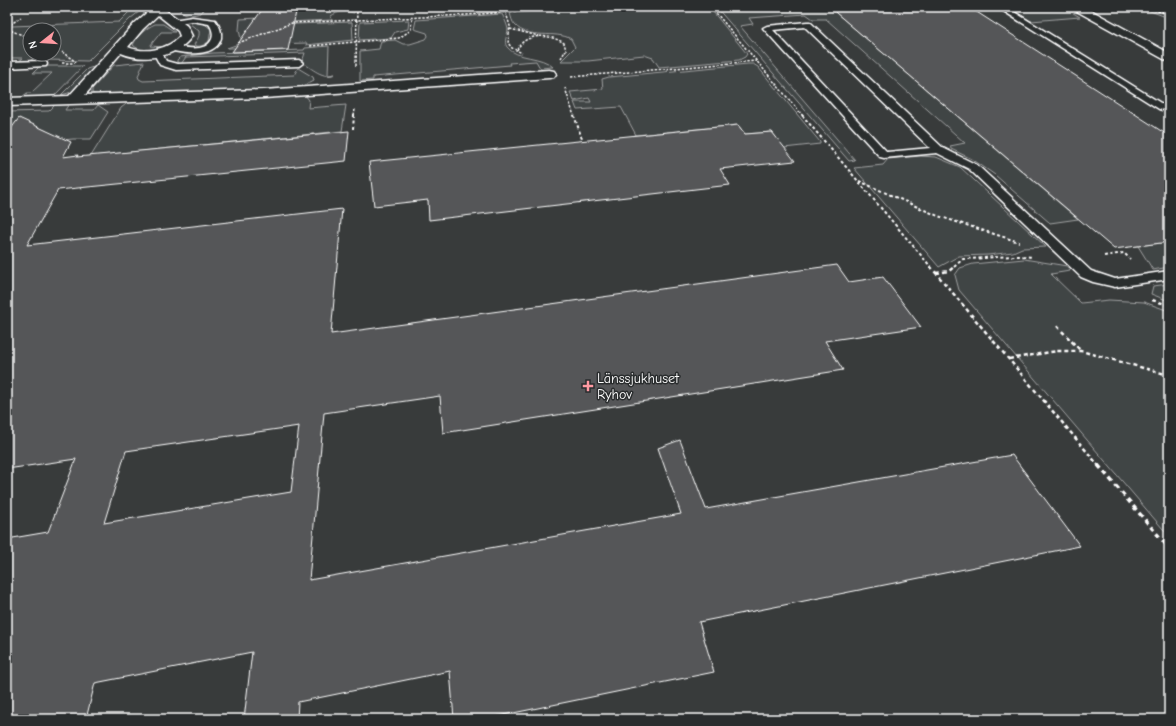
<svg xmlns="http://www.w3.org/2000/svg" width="1176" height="726" font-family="'Comic Neue',sans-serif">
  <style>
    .built { fill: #373a3b; fill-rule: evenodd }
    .green { fill: #414445; stroke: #a0a2a2 }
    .building { fill: #555758; stroke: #fff; fill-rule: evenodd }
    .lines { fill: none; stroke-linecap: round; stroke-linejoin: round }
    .lane-casing { stroke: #fff; stroke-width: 3 }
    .street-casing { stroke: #fff; stroke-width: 3 }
    .path-far3 { stroke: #fff; stroke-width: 1.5; stroke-dasharray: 2.5 1.5; stroke-linecap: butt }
    .path-far2 { stroke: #fff; stroke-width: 2; stroke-dasharray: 3 2.5; stroke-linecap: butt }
    .path-far1 { stroke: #fff; stroke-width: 2.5; stroke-dasharray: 4 3; stroke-linecap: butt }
    .path { stroke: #fff; stroke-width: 3.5; stroke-dasharray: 5 4; stroke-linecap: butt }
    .lane { fill: #2a2d2e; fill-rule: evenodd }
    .street { fill: #2a2d2e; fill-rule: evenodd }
    .poi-dot { fill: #ff9aa2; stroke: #2a2d2e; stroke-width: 1.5 }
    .labels { text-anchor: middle; stroke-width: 3; stroke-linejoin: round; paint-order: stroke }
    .poi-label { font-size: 14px; fill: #fff; stroke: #2a2d2e; text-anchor: start }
  </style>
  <rect width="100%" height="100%" fill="#2a2d2e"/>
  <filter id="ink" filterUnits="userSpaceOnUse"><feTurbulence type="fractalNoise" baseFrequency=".025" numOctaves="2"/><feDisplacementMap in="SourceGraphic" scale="8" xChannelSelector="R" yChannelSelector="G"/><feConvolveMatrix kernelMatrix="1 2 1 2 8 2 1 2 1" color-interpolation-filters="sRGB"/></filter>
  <g filter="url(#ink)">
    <path class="built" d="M 7,7 L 1169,7 L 1169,719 L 7,719 ZM 30,30 L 54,30 L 54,54 L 30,54 Z"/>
    <g class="green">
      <path d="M 134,7 L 145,7 L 130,19 L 88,61 L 48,60 L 54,54 L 54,30 L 30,30 L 30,54 L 41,54 C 33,60 28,62 18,62 L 23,58 L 7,58 L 7,29 L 12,26 L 119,22 Z"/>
      <path d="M 177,7 L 204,7 L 202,12 C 193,17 183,15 177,7 Z"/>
      <path d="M 298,7 L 355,7 L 354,13 C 346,11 338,11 331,16 L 332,20 L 287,22 L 241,39 L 239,30 L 240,19 L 277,17 L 279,9 Z"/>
      <path d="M 592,7 L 709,7 L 747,54 L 745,57 L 739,60 L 659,67 L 653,58 L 644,55 L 588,61 L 561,61 L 575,47 L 571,39 C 556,30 528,40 515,25 C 512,22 511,17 510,13 Z"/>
      <polygon points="716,7 829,7 1078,219 1050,223 995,175 972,159 951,149 950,146 965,143 826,19 813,19 806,14 749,18 753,24 740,26 855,160 849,161"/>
      <polygon points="1008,7 1063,7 1080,17 1031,21"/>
      <polygon points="1139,7 1169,7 1169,18"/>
      <path d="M 502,14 C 504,18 507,24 508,29 C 508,35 503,41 507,47 C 517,60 542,55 553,67 L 540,68 L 536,61 L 509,63 L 510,65 L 373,77 L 373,80 L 360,81 L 360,51 L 379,49 L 381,41 L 395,40 L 403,44 L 410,44 L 426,39 L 428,36 L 427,33 L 414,29 L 416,20 Z"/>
      <polygon points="409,20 408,29 395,32 391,38 359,40 360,22"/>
      <path d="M 193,22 L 202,22 L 211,29 L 209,41 C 205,45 199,48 194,45 C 196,40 200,38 199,31 L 190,24 Z"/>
      <polygon points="352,22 353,40 306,45 307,43 237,45 236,48 227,48 296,24"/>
      <path d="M 155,24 L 163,24 L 175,32 L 161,32 L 150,46 L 164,47 C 155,50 140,53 133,45 C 137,36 146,28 155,24 Z"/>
      <path d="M 329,46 L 328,75 L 335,74 C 324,80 311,68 302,62 L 305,53 L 186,57 L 181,64 L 177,62 L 177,60 L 180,57 L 213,53 L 304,50 L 305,48 Z"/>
      <polygon points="144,62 138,76 139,79 143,81 294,75 298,68 313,77 314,80 303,86 296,88 100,96 92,93 92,89 114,65"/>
      <polygon points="748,64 753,64 758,67 820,142 820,144 784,148 772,132 745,134 738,125 636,135 621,107 577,110 574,102 591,102 589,98 574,101 570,92 603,89 602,79 609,77"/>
      <polygon points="40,66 83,66 54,96 22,97 27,93 31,93 52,73 33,73"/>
      <polygon points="93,67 94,69 72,92 61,95 87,69"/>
      <polygon points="305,95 309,100 308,108 346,105 342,131 91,156 121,108 130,101"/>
      <polygon points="69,104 65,110 94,110 98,105 108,112 91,139 73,139 41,142 47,131 38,127 11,129 7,134 7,112 49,111 55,105"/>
      <polygon points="920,156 936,157 960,167 1046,247 1022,248 1013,252 988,255 959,256 939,267 854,168 883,165 888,159"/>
      <polygon points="1169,242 1169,267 1153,270 1138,246"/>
      <polygon points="1024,259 1067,266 1070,271 1051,274 1081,303 1109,300 1144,302 1169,311 1169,536 959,290 955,275 960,268 973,264"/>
      <polygon points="1169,284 1169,301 1151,294 1153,286"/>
    </g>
    <g class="building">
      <polygon points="264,7 297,7 288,50 232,52"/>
      <polygon points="829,7 969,7 1169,136 1169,242 1114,249"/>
      <path d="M 19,118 L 71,142 L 63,157 L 78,155 L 77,157 L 349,131 L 346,161 L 58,190 L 27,245 L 342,209 L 331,334 L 837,265 L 849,282 L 883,277 L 921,327 L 825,341 L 843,370 L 443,433 L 440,396 L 324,413 L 309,580 L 681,514 L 658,448 L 680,440 L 706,509 L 1012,455 L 1080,546 L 699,622 L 714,672 L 484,719 L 454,719 L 450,671 L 298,702 L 297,719 L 244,719 L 252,652 L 95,683 L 86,719 L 7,719 L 7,539 L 48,532 L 76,459 L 7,469 L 7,134 ZM 299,426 L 291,492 L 104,523 L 126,451 Z"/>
      <polygon points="738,125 745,134 772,132 795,161 720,169 730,185 429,220 428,200 374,206 369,162"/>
    </g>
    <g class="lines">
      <defs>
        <g id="lane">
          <polygon points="997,7 1006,7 1167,107 1162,110 1159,109"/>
          <path d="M 192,17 L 215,20 C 219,25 222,31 221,38 C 216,58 185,54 170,50 L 169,48 L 173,45 C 184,48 206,53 212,39 C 214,34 212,28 209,24 L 192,21 L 173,24 L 169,22 L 173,20 Z"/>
          <path d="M 807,22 L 810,22 L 943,148 L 977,165 L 1091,271 L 1115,279 L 1169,271 L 1169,279 L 1115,287 L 1093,282 L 1081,277 L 969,169 L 937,153 L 884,158 L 880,157 L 763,28 L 767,26 ZM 805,27 L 930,148 L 887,152 L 773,30 Z"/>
          <polygon points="157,49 160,50 166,61 177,64 299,60 303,63 299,66 176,70 160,65 153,52"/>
          <polygon points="43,61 46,62 47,64 46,66 7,68 7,62"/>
        </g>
        <g id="street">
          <path d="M 153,7 L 166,7 L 164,9 L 187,26 L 192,36 C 178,57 144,63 121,53 L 85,95 L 264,90 L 549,70 L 554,71 L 556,74 L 554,77 L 549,78 L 264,98 L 7,106 L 7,98 L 69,96 L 135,23 ZM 158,15 L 178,31 L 180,36 C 168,50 144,54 128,47 L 143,29 Z"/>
          <polygon points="1071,7 1085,7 1169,53 1169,62 1073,9"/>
        </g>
      </defs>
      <use href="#lane" class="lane-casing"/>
      <use href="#street" class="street-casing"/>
      <g class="path-far3">
        <polyline points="711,7 803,116"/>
        <polyline points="1142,7 1169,14"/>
        <polyline points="506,13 510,26 508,43 512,48 522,53"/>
        <polyline points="7,27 21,17"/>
        <polyline points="7,29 30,38"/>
        <polyline points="510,29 539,36"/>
        <polyline points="238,43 292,23 466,15 575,7"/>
        <polyline points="310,46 399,38 411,30 412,18"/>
        <path d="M 517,50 C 525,32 550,34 564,43 L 566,50 L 561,58"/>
        <polyline points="62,52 76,62"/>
        <polyline points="62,63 75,63"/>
        <polyline points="356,66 357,7"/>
        <polyline points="571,77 756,61"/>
        <polyline points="565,88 574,116"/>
        <polyline points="354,116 355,109"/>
      </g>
      <g class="path-far2">
        <polyline points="574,115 582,139"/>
        <polyline points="802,115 931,267"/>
        <polyline points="353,129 354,115"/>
        <polyline points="859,181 938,216 1019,242"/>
        <polyline points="1104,256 1124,253 1130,259"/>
        <path d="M 954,267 L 963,259 C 987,259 1010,254 1033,257"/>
      </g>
      <g class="path-far1">
        <polyline points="930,266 1099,466"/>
        <polyline points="936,273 949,271 955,266"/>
        <polyline points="1152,300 1169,305"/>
        <polyline points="1057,326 1081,351"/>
        <polyline points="1009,359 1057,351 1081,351 1169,375"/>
      </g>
      <polyline class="path" points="1098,465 1169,548"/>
      <use href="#lane" class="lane"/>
      <use href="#street" class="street"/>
    </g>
  </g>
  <path class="poi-dot" d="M586 380h4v4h4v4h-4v4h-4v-4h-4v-4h4z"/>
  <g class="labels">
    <g class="poi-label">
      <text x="597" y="383">Länssjukhuset<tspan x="597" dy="16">Ryhov</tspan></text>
    </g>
  </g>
  <rect width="1176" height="726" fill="none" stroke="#2a2d2e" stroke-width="24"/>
  <rect x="12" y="12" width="1152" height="702" fill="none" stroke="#fff" stroke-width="1.5" filter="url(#ink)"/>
  <g transform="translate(42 42) rotate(253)"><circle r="19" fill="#2a2d2e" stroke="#7f8182"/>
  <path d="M0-3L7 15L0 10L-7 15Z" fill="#ff9aa2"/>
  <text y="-6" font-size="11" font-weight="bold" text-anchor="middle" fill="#ffffff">N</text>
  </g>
</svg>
